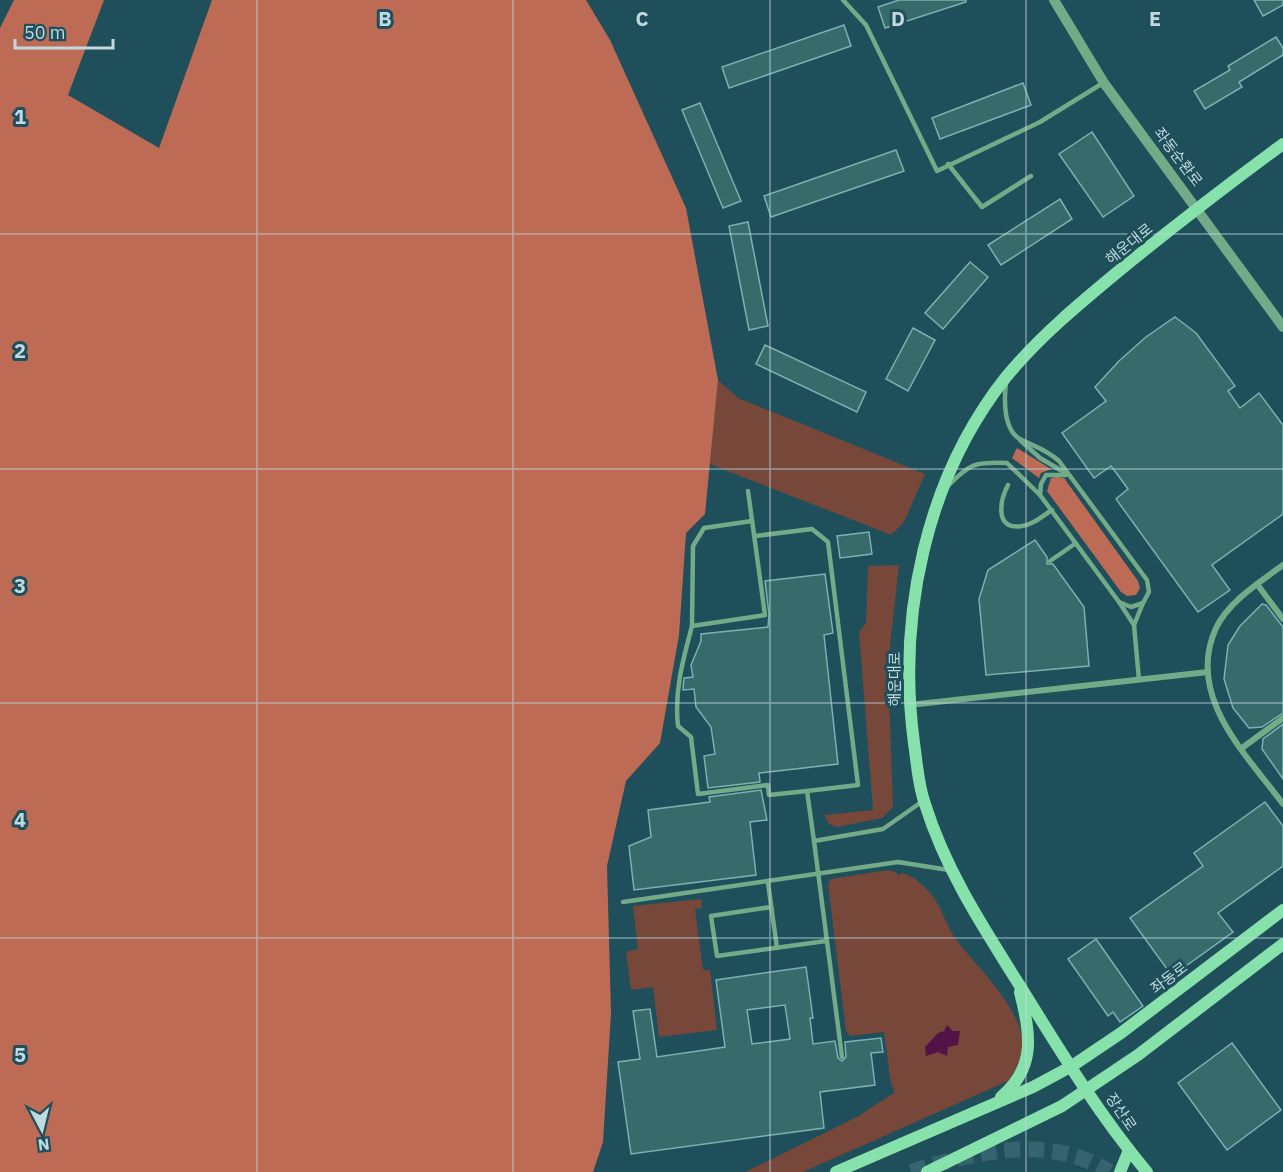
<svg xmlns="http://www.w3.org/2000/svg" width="1283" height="1172" font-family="'IBM Plex Sans','Noto Sans KR',sans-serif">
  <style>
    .green { fill: #77473a }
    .forest { fill: #be6b55 }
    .water { fill: #521446 }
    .building { fill: #376b6b; stroke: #7cb1b1; stroke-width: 1.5; fill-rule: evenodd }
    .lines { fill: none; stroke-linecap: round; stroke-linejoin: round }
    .trunk-tunnel { stroke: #36646e; stroke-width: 16; stroke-dasharray: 16 8; stroke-linecap: butt }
    .service { stroke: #73aa88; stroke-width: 4.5 }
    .minor { stroke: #73aa88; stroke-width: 6 }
    .tertiary { stroke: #73aa88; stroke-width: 10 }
    .secondary { stroke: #87e1ab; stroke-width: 12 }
    .grid { fill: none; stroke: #c1dae1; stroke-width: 1.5; stroke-opacity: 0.55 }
    .labels { text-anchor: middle; stroke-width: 6; stroke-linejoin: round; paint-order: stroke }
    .street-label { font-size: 15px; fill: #c1dae1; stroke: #1e4f5a }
    .grid-label { font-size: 20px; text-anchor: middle; font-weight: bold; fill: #c1dae1; stroke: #1e4f5a; stroke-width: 6; stroke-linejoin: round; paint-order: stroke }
  </style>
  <rect width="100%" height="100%" fill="#1e4f5a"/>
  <g class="green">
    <polygon points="718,380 738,398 925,474 904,522 891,535 710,464"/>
    <polygon points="899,565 888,664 893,807 882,818 837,827 829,824 824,815 873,810 859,632 866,623 868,566"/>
    <path d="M 888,870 L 896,872 L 898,876 L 902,873 C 914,876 923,885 931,894 C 941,906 945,922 953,935 C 975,966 1007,992 1020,1029 C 1026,1047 1019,1068 1008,1081 L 803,1172 L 745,1172 L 857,1117 L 895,1092 L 891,1084 L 884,1032 L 850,1036 L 846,1031 L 828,884 L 831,879 Z"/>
    <polygon points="701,899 702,908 695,909 703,970 710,970 717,1030 659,1037 653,987 631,990 626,952 638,949 633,906"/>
  </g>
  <g class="forest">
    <polygon points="14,0 104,0 68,95 159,148 212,0 586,0 610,40 686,208 718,380 705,514 686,533 679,635 660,743 626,781 607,866 611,1013 603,1142 593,1172 0,1172 0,28"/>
    <polygon points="1017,448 1051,469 1041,473 1039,478 1012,458"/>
    <polygon points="1057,477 1064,478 1138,581 1140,588 1136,595 1127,596 1121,592 1047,491 1051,478"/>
  </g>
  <polygon class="water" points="947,1025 953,1031 960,1031 958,1045 948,1047 947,1056 938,1052 926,1056 925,1047 938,1033 944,1031"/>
  <g class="building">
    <polygon points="899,0 966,0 966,2 885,28 878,7"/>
    <polygon points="1254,0 1283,0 1283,5 1263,16"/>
    <polygon points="844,25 851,46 729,88 722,67"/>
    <polygon points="1276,37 1283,48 1283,55 1239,82 1242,87 1205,109 1194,91 1230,70 1228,66"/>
    <polygon points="1023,83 1031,105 940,139 932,118"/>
    <polygon points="700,103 741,201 723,208 682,110"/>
    <polygon points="1092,132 1134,196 1103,217 1059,154"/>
    <polygon points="896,150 904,171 771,217 764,196"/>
    <polygon points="1060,199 1072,219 1001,265 988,245"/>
    <polygon points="748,222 768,326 749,330 729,226"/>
    <polygon points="970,262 988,277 943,329 925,313"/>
    <polygon points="1175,317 1196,333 1235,386 1228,391 1240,408 1259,393 1283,425 1283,514 1212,565 1230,590 1198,612 1116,499 1128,489 1117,474 1111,466 1094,478 1062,433 1106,401 1095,387 1119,361 1146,337"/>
    <polygon points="913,328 935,340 908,391 886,379"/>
    <polygon points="765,345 866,392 857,412 756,364"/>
    <polygon points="869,532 872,554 840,558 837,536"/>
    <polygon points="1035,540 1047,557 1047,564 1053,564 1084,607 1089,666 986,675 979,599 988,570"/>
    <polygon points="825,574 833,633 824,635 838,764 759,773 760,782 708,788 704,756 715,754 711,727 696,707 694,689 683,690 683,688 684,678 693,677 691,665 701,641 701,634 768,627 769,614 765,581"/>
    <polygon points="1262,604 1266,605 1283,627 1283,713 1262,727 1249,728 1233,708 1224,679 1228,645 1240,626"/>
    <polygon points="1283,724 1283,779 1262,749 1263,739"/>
    <polygon points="761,790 767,820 750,822 756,875 634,890 629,846 651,837 648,810 710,802 709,797"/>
    <polygon points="1265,802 1283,826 1283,866 1218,913 1233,932 1172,976 1130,918 1203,866 1194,853"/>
    <polygon points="1096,939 1143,1006 1120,1022 1113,1012 1108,1016 1068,959"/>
    <path d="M 806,967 L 813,1018 L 810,1018 L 813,1044 L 835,1041 L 838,1058 L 842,1061 L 846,1057 L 845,1042 L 881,1038 L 883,1052 L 871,1053 L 875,1085 L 820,1092 L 824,1128 L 631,1154 L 618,1062 L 640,1059 L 633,1011 L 650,1009 L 657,1057 L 725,1047 L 716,980 ZM 785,1005 L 790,1039 L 752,1044 L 747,1010 Z"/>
    <polygon points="1232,1043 1281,1110 1227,1150 1178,1083"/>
  </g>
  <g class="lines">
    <path class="trunk-tunnel" d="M 911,1172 C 973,1152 1050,1133 1109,1172"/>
    <g class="service">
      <polyline points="843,0 866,25 937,171 1040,122 1103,83"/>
      <polyline points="948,164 982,207 1031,176"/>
      <polyline points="1020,440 1040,458 1067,474"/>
      <path d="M 949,485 C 970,463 976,462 1007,463 L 1040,495 L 1119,602 L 1131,607 L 1143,603 L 1149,592 L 1147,580 L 1059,461 C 1047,450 1036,447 1022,440 C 1003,432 1004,400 1006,383"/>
      <path d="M 1008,485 C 1000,500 994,531 1022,526 C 1033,525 1042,516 1052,510"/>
      <path d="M 748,491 L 765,615 L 692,626 C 683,660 674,691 678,726 L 691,737 L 698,794 L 768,785 L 769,795 L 807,791 L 814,841 L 883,829 L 923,801"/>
      <polyline points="1040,495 1041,484 1046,475 1066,475"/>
      <polyline points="755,536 812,529 828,542 858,785 807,791"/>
      <polyline points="1050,561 1076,543"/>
      <polyline points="1119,602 1134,625 1139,680"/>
      <polyline points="1134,625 1143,603"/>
      <polyline points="692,626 693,546 704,528 752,521"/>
      <polyline points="814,841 842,1057"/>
      <polyline points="768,883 777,948"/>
      <polyline points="623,902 898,862 949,870"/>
      <polyline points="771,907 711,916 717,956 826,941"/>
    </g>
    <g class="minor">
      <path d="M 1283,565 C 1260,582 1229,601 1216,628 C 1185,696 1246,754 1283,804"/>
      <polyline points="1257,584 1283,619"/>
      <polyline points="909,705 1208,672"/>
      <polyline points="1242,748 1283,718"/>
    </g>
    <polyline class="tertiary" points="1054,0 1104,83 1283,327"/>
    <g class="secondary">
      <path d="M 1001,1097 C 1037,1067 1030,1033 1020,992"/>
      <polyline points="836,1172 1033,1087 1072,1066 1121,1033 1283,910"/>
      <polyline points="927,1172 1062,1106 1138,1055 1283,944"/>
      <polyline points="1120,1172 1129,1150"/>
      <path d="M 1147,1172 C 1099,1115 1059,1049 1020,986 C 983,927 946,871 925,804 C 918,785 917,763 914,743 C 897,616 926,478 1006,377 C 1039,337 1080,303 1120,270 C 1173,227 1227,185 1283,144"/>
    </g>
  </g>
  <path class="grid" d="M 257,0 L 257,1172M 513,0 L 513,1172M 770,0 L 770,1172M 1026,0 L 1026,1172M 0,234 L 1283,234M 0,469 L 1283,469M 0,703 L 1283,703M 0,938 L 1283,938"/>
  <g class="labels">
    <g class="street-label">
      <text transform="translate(1178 157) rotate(53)" y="5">좌동순환로</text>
      <text transform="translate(1129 244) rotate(-39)" y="5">해운대로</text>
      <text transform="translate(895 679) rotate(-90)" y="5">해운대로</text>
      <text transform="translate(1169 978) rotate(-37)" y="5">좌동로</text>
      <text transform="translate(1121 1112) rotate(56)" y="5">장산로</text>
    </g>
  </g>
  <g class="grid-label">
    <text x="385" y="26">B</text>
    <text x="642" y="26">C</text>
    <text x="898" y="26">D</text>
    <text x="1155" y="26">E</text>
    <text x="20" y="124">1</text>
    <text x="20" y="358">2</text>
    <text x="20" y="593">3</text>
    <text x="20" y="827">4</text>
    <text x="20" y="1062">5</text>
  </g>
  <g transform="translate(42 1130) rotate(173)" stroke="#1e4f5a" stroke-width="4.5" paint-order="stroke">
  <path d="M0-4.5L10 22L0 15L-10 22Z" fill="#c1dae1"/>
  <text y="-9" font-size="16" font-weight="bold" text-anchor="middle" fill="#c1dae1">N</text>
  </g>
  <path d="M15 39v9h98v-9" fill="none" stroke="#c1dae1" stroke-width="3"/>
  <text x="24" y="39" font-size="18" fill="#c1dae1" stroke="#1e4f5a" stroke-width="4.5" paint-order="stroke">50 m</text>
</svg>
